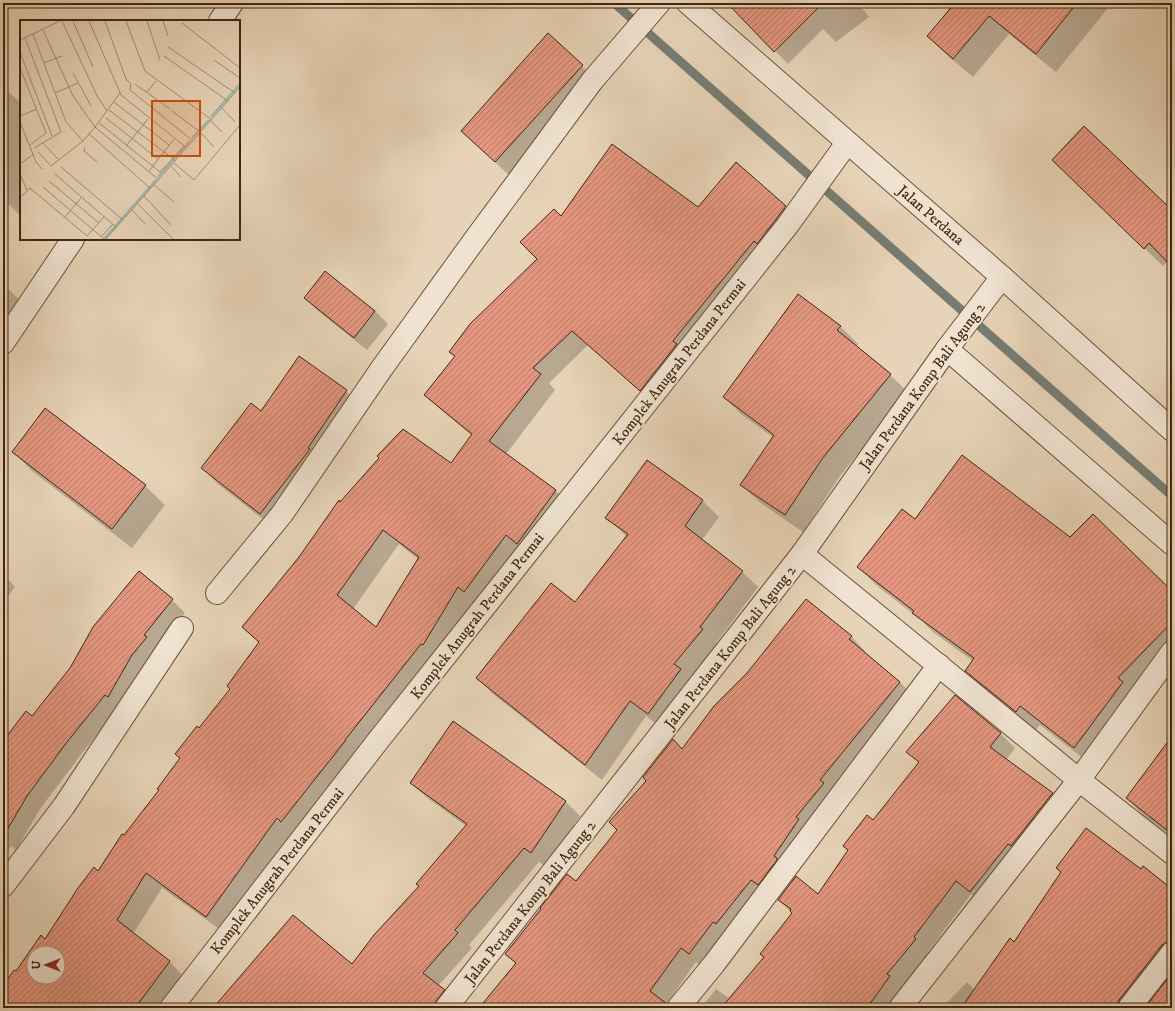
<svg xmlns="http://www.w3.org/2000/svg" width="1175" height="1011" font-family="'IM FELL DW Pica',serif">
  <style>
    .shadow { fill: #0003; fill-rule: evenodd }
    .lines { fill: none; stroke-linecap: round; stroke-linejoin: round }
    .stream { stroke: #767c73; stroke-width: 9 }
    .building { fill: url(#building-hatch); stroke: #42260e; fill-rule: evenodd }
    .minor-casing { stroke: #6b5138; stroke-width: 24 }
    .minor { stroke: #efe2d0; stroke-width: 22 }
    .labels { text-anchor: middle; stroke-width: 4; stroke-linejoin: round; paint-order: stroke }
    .street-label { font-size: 15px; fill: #42260e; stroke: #efe2d0 }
    .inset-river { fill: none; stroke: #98b6b6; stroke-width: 2 }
    .inset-road { fill: none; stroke: #a58e73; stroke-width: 1 }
    .view { fill: #c74f0c; fill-opacity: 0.15; stroke: #c74f0c; stroke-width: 2 }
    .inset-edge { fill: none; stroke: #42260e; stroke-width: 2 }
  </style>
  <defs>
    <pattern id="building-hatch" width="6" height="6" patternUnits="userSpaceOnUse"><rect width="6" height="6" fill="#e49680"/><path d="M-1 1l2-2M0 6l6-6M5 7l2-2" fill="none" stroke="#ba7a67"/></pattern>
  </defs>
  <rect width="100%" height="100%" fill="#e7d3b7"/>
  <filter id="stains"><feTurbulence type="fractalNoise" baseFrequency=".005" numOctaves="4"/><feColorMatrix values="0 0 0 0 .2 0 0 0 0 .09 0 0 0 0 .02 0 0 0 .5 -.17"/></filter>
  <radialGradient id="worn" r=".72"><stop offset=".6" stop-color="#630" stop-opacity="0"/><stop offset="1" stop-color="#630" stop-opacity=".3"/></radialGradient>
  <g class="shadow">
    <polygon points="733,3 858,3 869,17 836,42 823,29 788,64 730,5"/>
    <polygon points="956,3 1112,3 1056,72 1009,34 973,77 947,55 928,36"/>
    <polygon points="548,35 602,85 515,181 462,131"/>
    <polygon points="3,87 21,103 21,216 3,199"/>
    <polygon points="1072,178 1172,212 1172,265 1168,261 1163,266"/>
    <path d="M 785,207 L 801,222 L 656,405 L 588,345 L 549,383 L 555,390 L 506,454 L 556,491 L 571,506 L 479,606 L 474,602 L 439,660 L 297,836 L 293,833 L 222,931 L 162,888 L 133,934 L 169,961 L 184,977 L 161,1008 L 3,1008 L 3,988 L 46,940 L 99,873 L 124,836 L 160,790 L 181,759 L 176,754 L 200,729 L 231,689 L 259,643 L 243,627 L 300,557 L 340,503 L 451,464 L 472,436 L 441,410 L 426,395 L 538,259 L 561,218 L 698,208 ZM 399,544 L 419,560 L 376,628 L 353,609 ZM 34,953 L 58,953 L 58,977 L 34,977 Z"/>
    <polygon points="3,284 31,311 3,341"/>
    <polygon points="305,298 375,311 388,324 367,350 318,311"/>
    <polygon points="840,326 858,344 856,347 890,375 908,392 840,476 803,532 759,502 742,485 774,438 742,415 724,397"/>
    <polygon points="342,387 360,405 277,530 219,485 202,468 261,413"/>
    <polygon points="45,409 145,486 165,505 132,548 32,471 13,451"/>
    <polygon points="647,461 703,501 719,517 702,540 742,572 758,587 716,643 718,646 690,679 696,685 664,730 646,716 602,780 493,694 477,678 575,603 627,537 607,518"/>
    <polygon points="915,520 1070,539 1172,592 1172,661 1093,766 1040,725 1035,731 985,690 966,671 973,661 933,632 921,620 877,586 858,567"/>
    <polygon points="3,574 15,587 3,603"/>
    <polygon points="172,600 185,613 157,648 119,707 80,756 40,809 16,850 11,846 3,857 3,751 32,717"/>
    <polygon points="851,636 865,651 864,653 900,682 914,697 704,968 696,962 665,1006 667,1008 480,1008 516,964 506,953 576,882 683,750"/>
    <polygon points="453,722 566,802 580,816 546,867 539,862 469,945 472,948 438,986 458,1005 456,1008 215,1008 352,965 420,887 466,826 426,797 411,783"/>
    <polygon points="1000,733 1015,748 1006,760 1052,793 1067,808 985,906 971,894 928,952 930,954 892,1008 701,1008 716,989 730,999 765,957 793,914 779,900 818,895 873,821 919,763 908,752"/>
    <polygon points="1172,738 1172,837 1144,816 1127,798"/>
    <polygon points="1172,895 1172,965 1138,1008 942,1008 967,982 975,990 1014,943"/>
  </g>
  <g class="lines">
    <polyline class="stream" points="614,3 1172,496"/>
  </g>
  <g class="building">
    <polygon points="727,3 823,3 774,52"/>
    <polygon points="955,3 1077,3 1036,54 989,16 953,59 927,36"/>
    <polygon points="548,33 583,65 495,162 461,131"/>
    <polygon points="1084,126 1172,210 1172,267 1149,243 1144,249 1052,160"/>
    <path d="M 612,144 L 698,207 L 736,162 L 786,206 L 757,244 L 754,241 L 673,341 L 677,344 L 640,391 L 572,331 L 533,368 L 541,374 L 489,441 L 556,490 L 517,544 L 506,535 L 464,592 L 458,587 L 423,645 L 421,644 L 345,740 L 346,740 L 281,822 L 277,818 L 206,917 L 146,873 L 117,920 L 170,961 L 135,1008 L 15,1008 L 3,999 L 3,986 L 14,970 L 16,971 L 41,935 L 45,939 L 78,888 L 94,867 L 98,871 L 122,834 L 124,835 L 159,790 L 157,789 L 180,758 L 175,754 L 197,726 L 199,728 L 230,689 L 227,686 L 259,642 L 242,627 L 299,557 L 339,500 L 340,502 L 379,458 L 377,456 L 403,429 L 451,463 L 472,434 L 424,395 L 455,356 L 449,352 L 470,324 L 537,259 L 520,242 L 554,209 L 561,216 ZM 383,530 L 419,557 L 376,627 L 337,595 ZM 34,953 L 58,953 L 58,977 L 34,977 Z"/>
    <polygon points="325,271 375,311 354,338 304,298"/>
    <polygon points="798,294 841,326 837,330 891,374 822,459 785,515 740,485 774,435 723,397"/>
    <polygon points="299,356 347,390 308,448 310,449 260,514 201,468 251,403 261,411"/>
    <polygon points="45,408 146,485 112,529 12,452"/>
    <polygon points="962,455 1070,537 1093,514 1172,591 1172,622 1118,678 1123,682 1074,748 1020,706 1016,712 965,671 974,658 912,613 914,611 857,567 902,509 915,519"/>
    <polygon points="647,460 703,500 685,526 743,571 700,627 703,629 674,664 681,669 648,714 630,701 585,765 476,678 551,583 575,602 628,534 605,518"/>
    <polygon points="139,571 173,599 144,635 147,637 132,655 108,697 105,695 67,742 27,796 3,837 3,741 26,711 32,716 70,668 93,627"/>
    <polygon points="806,599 852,636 849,639 900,682 820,780 824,783 796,817 799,819 774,856 777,858 777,860 758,885 751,880 716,924 713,922 689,954 681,948 650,991 667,1004 666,1008 479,1008 516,963 505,954 541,909 540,908 567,874 576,881 617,830 609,822 646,781 643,777 670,743 673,739 682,749 714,706 747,673"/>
    <polygon points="955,695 1001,733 990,747 1053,793 1051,795 1011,846 1008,844 970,892 956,881 914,937 916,939 887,974 890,976 867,1008 721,1008 764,957 760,954 792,913 790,911 791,909 778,900 796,876 818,894 848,850 843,846 867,815 873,820 919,762 906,752"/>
    <polygon points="453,721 566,801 531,853 524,848 455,930 458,933 423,973 445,990 436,1001 434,1008 213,1008 293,915 352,964 374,935 419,886 416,884 467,824 410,783"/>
    <polygon points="1172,736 1172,834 1126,798"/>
    <polygon points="1086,828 1141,869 1143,866 1172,889 1172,941 1167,942 1162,945 1119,1000 1117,1008 961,1008 1010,938 1014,942 1061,872 1056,868"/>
    <polygon points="1172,973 1172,1008 1145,1008"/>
  </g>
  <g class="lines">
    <defs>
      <g id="minor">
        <polyline points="688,3 1002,277 1172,430"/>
        <polyline points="220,21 232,3"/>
        <polyline points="3,343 73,239"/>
        <polyline points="947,349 1172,544"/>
        <polyline points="802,554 1079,780 1172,853"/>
        <polyline points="217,593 282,514 382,368 473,242 592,81 659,3"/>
        <polyline points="3,886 64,806 182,628"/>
        <polyline points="171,1008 377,742 787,226 847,143"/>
        <polyline points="446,1008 802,554 947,349 1002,277"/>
        <polyline points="678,1008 714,964 939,665"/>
        <polyline points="900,1008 1079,780 1172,652"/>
        <polyline points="1129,1008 1172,953"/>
      </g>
    </defs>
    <use href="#minor" class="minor-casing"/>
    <use href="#minor" class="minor"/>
  </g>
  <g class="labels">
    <g class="street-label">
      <text transform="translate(931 215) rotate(41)" y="5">Jalan Perdana</text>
      <text transform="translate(679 362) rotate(-52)" y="5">Komplek Anugrah Perdana Permai</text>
      <text transform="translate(922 386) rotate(-54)" y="5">Jalan Perdana Komp Bali Agung 2</text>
      <text transform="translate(477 616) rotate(-52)" y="5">Komplek Anugrah Perdana Permai</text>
      <text transform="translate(730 647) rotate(-52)" y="5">Jalan Perdana Komp Bali Agung 2</text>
      <text transform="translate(277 871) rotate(-52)" y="5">Komplek Anugrah Perdana Permai</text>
      <text transform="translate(530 902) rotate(-52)" y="5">Jalan Perdana Komp Bali Agung 2</text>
    </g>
  </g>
  <g transform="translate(20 20)">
    <rect width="220" height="220" fill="#e7d3b7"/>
    <path class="inset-river" d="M 191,97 L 220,64M 172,118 L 189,100M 138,157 L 170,121M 84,219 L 136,160"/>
    <path class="inset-road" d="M 42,1 L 78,78M 53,1 L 73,47M 69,1 L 101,75 L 167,128M 85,1 L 106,59 L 111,64 L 110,70 L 173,121M 106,1 L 125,51 L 192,100M 127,1 L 140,40M 143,1 L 148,16M 162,3 L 220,48M 13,14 L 46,102 L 63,121M 5,18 L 41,112 L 14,128M 0,20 L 40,1M 148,27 L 215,73M 0,32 L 32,116M 144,36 L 208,81M 194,40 L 220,58M 23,43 L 42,36M 0,48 L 26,113 L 10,125M 53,53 L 71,86M 115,64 L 150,89M 127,72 L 136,61M 35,73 L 58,63M 100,73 L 75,107 L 139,160M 78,77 L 87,91M 94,82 L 149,125M 202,88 L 215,102M 89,90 L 156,141M 152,91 L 180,112 L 194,127M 0,96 L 17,89M 86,98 L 138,139M 191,101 L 202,112M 0,102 L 16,142 L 22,149M 79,103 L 140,152 L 164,126M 69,114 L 131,169M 22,122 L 38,139M 106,126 L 128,99M 65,127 L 64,131 L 77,142M 18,132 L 31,146 L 63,121 L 75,107 L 53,76 L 23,10M 1,143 L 14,134M 154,143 L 174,160 L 220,105M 151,146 L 161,157M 41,147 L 103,200M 129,151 L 154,119M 0,154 L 7,170M 35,154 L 97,208M 29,161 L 79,203M 134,165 L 154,182M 23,167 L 84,219M 124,176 L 151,205M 0,178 L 10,168 L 67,216 L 84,197M 118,184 L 153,219M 112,190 L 125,204M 45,197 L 61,178M 81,217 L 93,204M 86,219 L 220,67"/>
    <path class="view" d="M 132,81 L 180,81 L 180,136 L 132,136 Z"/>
    <rect width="220" height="220" class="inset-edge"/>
  </g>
  <rect width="1175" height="1011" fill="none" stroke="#e7d3b7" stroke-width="16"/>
  <rect x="4" y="4" width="1167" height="1003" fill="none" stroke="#42260e" stroke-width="2"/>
  <rect x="8" y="8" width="1159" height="995" fill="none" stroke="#42260e"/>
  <g transform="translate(46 965) rotate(270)"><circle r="19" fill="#efe2d0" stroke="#aa9782"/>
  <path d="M0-3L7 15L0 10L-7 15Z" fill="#8f2418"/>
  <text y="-6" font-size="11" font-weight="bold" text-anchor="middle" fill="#42260e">U</text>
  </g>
  <rect width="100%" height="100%" filter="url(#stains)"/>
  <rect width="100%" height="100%" fill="url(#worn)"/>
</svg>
